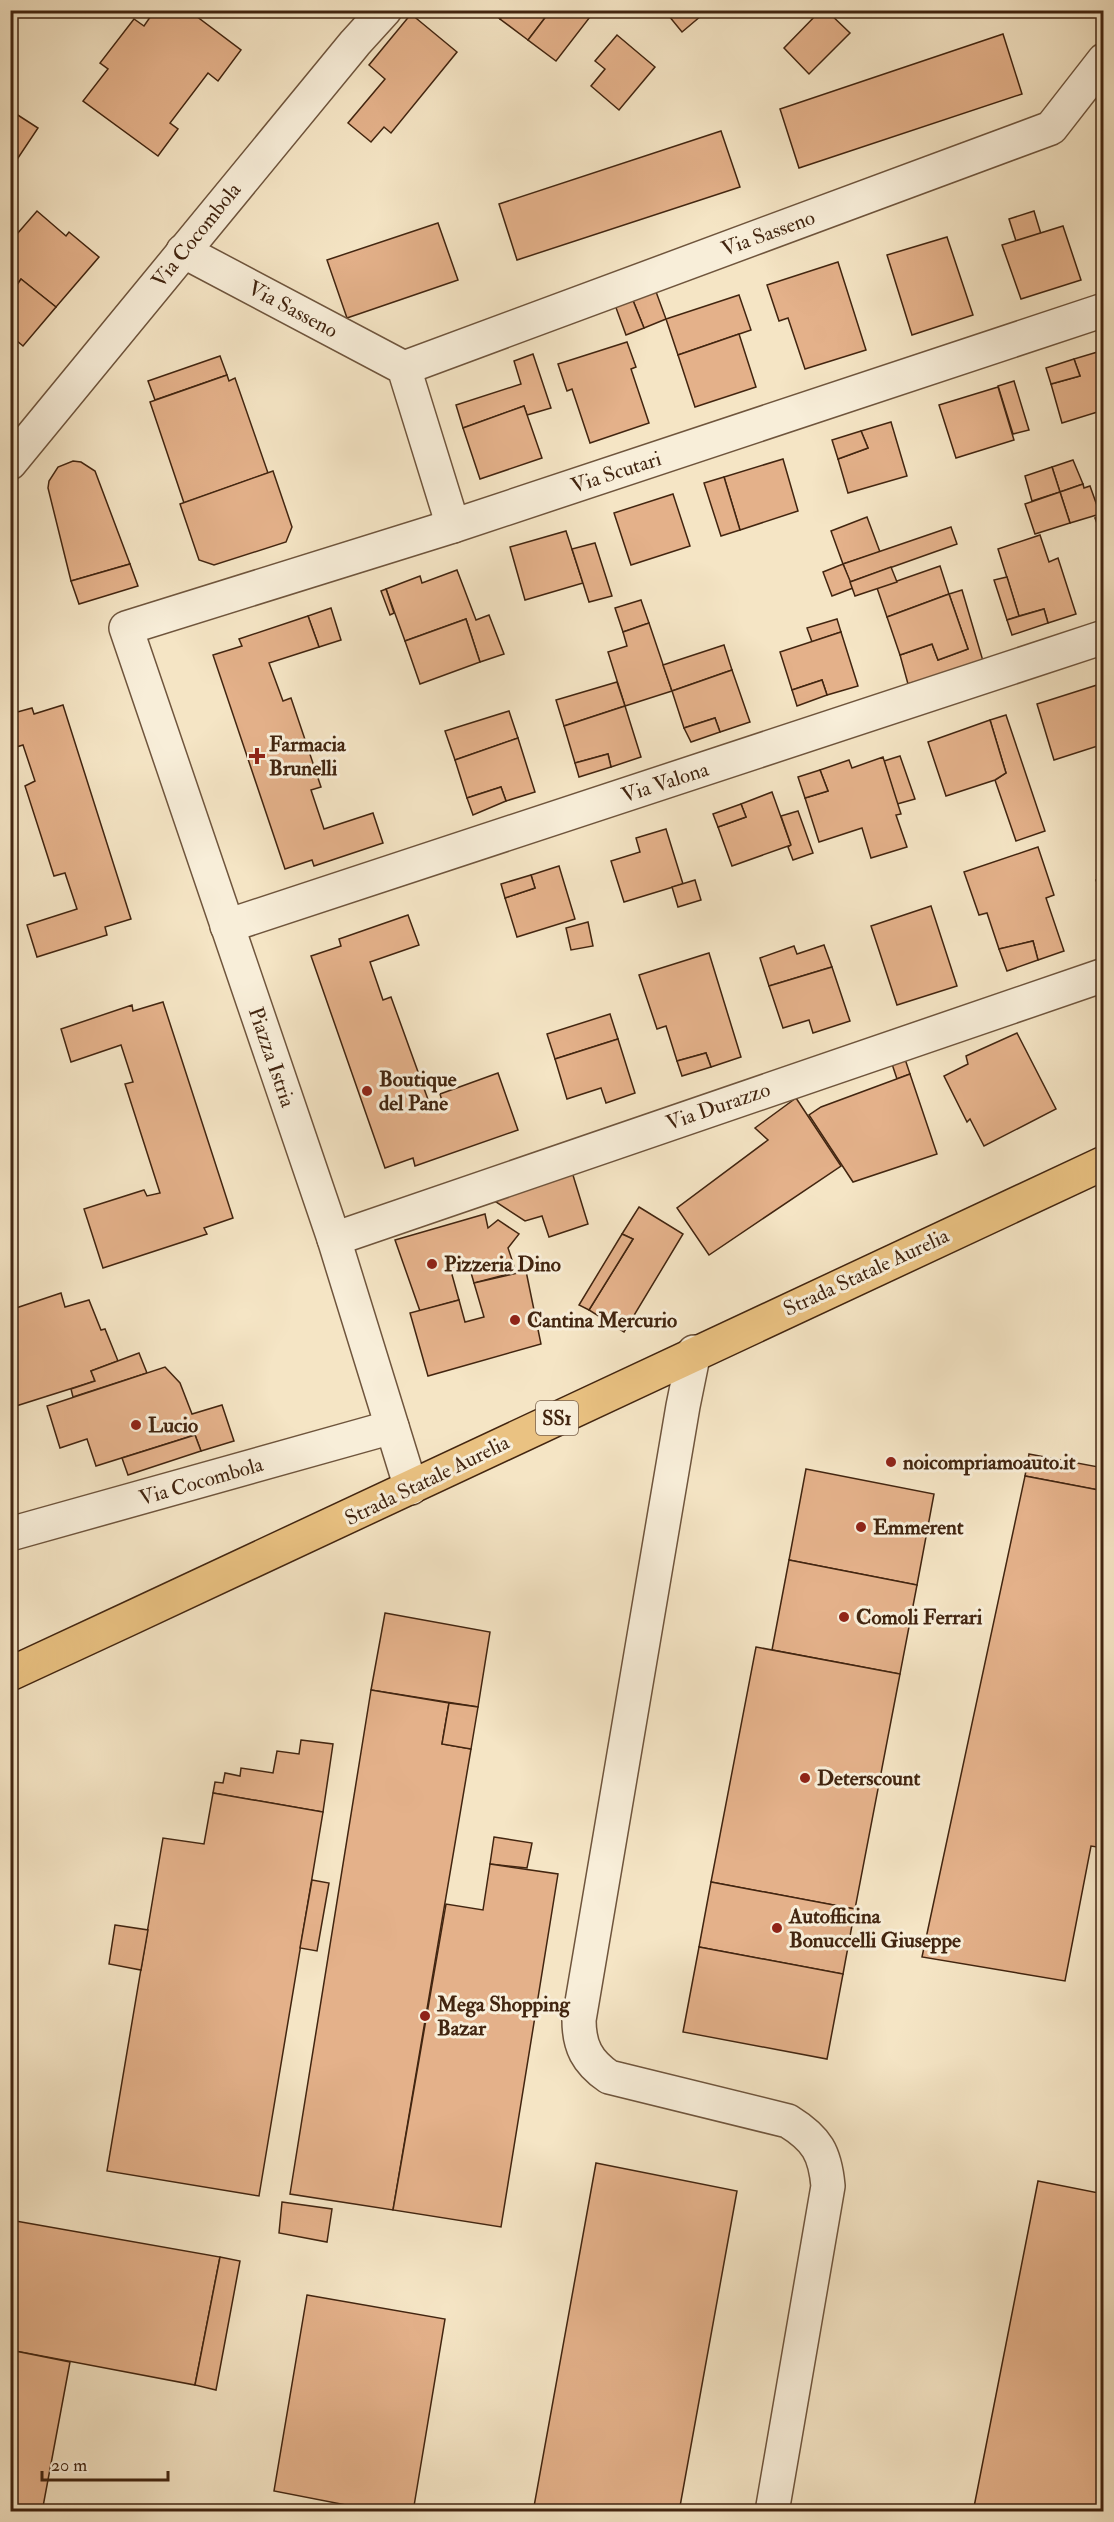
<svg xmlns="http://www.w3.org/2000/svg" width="1114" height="2522" font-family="'IM FELL Double Pica',serif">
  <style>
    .building { fill: #e4b18a; stroke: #422510; stroke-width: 1.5 }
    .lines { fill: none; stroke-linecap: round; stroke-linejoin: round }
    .minor-casing { stroke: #6f553d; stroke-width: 36 }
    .major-casing { stroke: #422510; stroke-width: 36 }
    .minor { stroke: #f8eed9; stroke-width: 33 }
    .major { stroke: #eac282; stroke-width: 33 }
    .poi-dot { fill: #8f2418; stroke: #f8eed9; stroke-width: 2 }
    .labels { text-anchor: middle; stroke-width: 6; stroke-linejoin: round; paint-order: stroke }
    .shield { fill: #f8eed9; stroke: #79614c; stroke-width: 1.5 }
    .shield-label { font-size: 20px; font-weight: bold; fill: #422510 }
    .street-label { font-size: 21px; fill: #422510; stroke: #f8eed9 }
    .poi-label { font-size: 21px; font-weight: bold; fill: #422510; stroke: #f8eed9; text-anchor: start }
  </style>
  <rect width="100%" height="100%" fill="#f5e5c5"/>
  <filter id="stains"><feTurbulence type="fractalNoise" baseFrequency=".00333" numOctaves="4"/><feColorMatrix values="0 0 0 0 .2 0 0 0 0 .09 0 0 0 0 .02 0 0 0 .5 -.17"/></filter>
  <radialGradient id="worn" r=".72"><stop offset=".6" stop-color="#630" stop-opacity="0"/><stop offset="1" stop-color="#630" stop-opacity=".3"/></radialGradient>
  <g class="building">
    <polygon points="155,10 188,10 241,50 218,81 208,73 170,123 178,129 158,156 83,101 108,69 100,63 134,19 144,26"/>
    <polygon points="489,10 507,10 500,19"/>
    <polygon points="507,10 551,10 528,40 500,19"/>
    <polygon points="551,10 581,10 590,17 556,61 528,40"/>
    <polygon points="581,10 595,10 590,17"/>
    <polygon points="664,10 708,10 682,32"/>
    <polygon points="821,10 826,10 850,33 809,74 784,48"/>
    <polygon points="411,14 457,52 391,133 384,127 371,142 348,123 385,79 369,65"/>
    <polygon points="1003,34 1022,94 799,168 780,109"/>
    <polygon points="617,35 655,67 619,110 591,86 605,69 595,61"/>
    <polygon points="10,110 38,128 16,161 10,158"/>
    <polygon points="721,131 740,187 517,260 499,204"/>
    <polygon points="37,211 66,236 69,232 99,257 56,307 21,279 10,295 10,242"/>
    <polygon points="1034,211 1041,234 1016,241 1009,219"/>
    <polygon points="438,223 458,280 347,318 327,260"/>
    <polygon points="1063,226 1081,280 1021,299 1002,245"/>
    <polygon points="947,237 973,315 912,335 887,255"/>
    <polygon points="838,262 866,350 805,369 788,318 779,321 767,285"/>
    <polygon points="21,279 56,307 23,346 10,335 10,295"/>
    <polygon points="655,289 666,319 644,328 632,298"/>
    <polygon points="739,295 751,330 678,355 666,319"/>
    <polygon points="632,298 644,328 626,335 615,305"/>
    <polygon points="739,334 756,387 695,407 678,355"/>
    <polygon points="627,342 636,367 631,369 649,423 590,443 572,389 567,391 558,364"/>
    <polygon points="1104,350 1104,410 1062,423 1051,384 1080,376 1074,359"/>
    <polygon points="533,354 551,408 527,415 524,406 463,428 456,405 521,384 514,361"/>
    <polygon points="220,356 227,375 155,400 148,381"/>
    <polygon points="1074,359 1080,376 1051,384 1046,368"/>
    <polygon points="227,375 229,381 235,378 268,473 184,503 150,402"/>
    <polygon points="1014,381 1029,430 1013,434 998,386"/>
    <polygon points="998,387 1014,440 956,458 939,405"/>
    <polygon points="524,406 542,458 480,479 463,428"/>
    <polygon points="891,422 907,476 848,493 838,459 868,448 861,431"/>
    <polygon points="861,431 868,448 838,459 832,440"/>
    <polygon points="783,459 798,511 740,530 724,477"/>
    <polygon points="1073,460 1083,484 1060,492 1052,467"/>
    <polygon points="73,461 81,462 95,471 130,564 71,581 48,488 49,481 58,467"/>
    <polygon points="1052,467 1060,492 1032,501 1025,476"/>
    <polygon points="273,471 292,527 286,542 214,565 199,560 180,504"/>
    <polygon points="724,477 740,530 721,536 704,483"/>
    <polygon points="1083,484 1084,488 1090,486 1100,514 1070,523 1060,492"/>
    <polygon points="1060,492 1070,523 1035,534 1025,504"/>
    <polygon points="673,494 690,546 631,565 614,513"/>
    <polygon points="1104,515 1104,543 1095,518"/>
    <polygon points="867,517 880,552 843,564 831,531"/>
    <polygon points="951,527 957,544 850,582 843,564"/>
    <polygon points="566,531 583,583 525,600 510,547"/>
    <polygon points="1040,535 1049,562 1058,558 1076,614 1048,623 1044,609 1019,616 998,549"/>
    <polygon points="595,543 612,596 589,602 572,549"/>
    <polygon points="130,564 138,586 79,604 71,581"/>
    <polygon points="843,564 853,588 832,596 823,572"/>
    <polygon points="940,566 949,594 887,617 877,588"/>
    <polygon points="891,567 897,582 855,596 850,582"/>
    <polygon points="457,570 476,620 489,615 504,654 480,662 466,619 405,641 386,589 420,576 422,583"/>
    <polygon points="1007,577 1019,616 1007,620 994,580"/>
    <polygon points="386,589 394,613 390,615 381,591"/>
    <polygon points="962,590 983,661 908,684 900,655 932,644 938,660 968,649 949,594"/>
    <polygon points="949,594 968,649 938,660 932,644 900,655 887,617"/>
    <polygon points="641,600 649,623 623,632 615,608"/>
    <polygon points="331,608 341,640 319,647 308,616"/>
    <polygon points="1044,609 1048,623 1012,635 1007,620"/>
    <polygon points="308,616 319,647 269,663 283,701 291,698 321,787 311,790 324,829 373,813 383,843 314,866 312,860 285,869 213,655 242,646 239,639"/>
    <polygon points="466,619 480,662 420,684 405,641"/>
    <polygon points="837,619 841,632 812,642 807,628"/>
    <polygon points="649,623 672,691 625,706 608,652 627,646 623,632"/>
    <polygon points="841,632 858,686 827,695 822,680 792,690 780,652"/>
    <polygon points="724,645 732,670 672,691 663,665"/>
    <polygon points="732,670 750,722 720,732 715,718 684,728 672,691"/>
    <polygon points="822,680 827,695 797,706 792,690"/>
    <polygon points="617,682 625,706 564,726 556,700"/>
    <polygon points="1097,685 1104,704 1104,744 1054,760 1037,704"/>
    <polygon points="63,705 131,919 105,927 107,935 37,957 27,925 77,909 65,873 54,876 25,786 35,781 23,745 10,749 10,714 32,708 34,714"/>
    <polygon points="625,706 641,757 611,767 608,754 575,763 564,726"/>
    <polygon points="509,711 518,738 455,760 445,731"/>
    <polygon points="1006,715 1045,831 1016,841 995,780 1006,773 990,720"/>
    <polygon points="715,718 720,732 691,742 684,728"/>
    <polygon points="990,720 1006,773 995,780 946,796 928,742"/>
    <polygon points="518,738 535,792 506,801 501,787 467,798 455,760"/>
    <polygon points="608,754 611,767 579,777 575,763"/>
    <polygon points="900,756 915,799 897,804 884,761"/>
    <polygon points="883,757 901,814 896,815 907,847 871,858 862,828 819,842 805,798 828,791 820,770 849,760 852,768"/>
    <polygon points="820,770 828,791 805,798 798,777"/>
    <polygon points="501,787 506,801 473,815 467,798"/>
    <polygon points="772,792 791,845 732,866 718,827 746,817 741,804"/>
    <polygon points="741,804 746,817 718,827 713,814"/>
    <polygon points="798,811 813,853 793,860 788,847 791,845 781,816"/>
    <polygon points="666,829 683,884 624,902 611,861 640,852 636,838"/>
    <polygon points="1038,847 1054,895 1046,898 1064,951 1038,960 1033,941 999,949 987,913 979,915 964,872"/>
    <polygon points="559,866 575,919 517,937 505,898 535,888 531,875"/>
    <polygon points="531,875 535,888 505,898 501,884"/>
    <polygon points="1104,878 1104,903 1096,880"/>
    <polygon points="695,880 701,900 678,907 672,887"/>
    <polygon points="931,906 957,986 897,1005 871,926"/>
    <polygon points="408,915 419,945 370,962 383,1000 391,997 430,1105 442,1101 440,1094 498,1073 518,1130 415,1166 413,1158 385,1168 311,956 341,946 339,939"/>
    <polygon points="588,922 593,946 571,950 566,928"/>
    <polygon points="1033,941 1038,960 1007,971 999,949"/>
    <polygon points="824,945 832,967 769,986 760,958 794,946 797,954"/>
    <polygon points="709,953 741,1057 711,1067 706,1053 677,1061 666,1026 657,1029 639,975"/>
    <polygon points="832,967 850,1021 813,1033 809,1020 783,1028 769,986"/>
    <polygon points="163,1002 233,1218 204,1228 207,1234 103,1268 84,1209 144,1190 147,1196 160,1193 125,1084 133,1082 121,1045 71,1062 61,1029 132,1005 133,1011"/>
    <polygon points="610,1014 618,1039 555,1059 547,1034"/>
    <polygon points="1017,1033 1056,1109 984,1146 970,1119 967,1122 944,1076 968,1064 966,1056"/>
    <polygon points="618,1039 635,1093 606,1103 601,1088 567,1099 555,1059"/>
    <polygon points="706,1053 711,1067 682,1076 677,1061"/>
    <polygon points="905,1059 910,1074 897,1079 892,1064"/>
    <polygon points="910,1074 937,1154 853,1182 809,1115 821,1107"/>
    <polygon points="796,1098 841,1166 709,1255 677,1208 768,1140 755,1128"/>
    <polygon points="572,1172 588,1224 549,1237 542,1216 525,1221 490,1198"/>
    <polygon points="639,1207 683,1234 624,1332 589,1310 633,1239 622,1234"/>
    <polygon points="485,1214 488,1228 498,1220 519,1234 508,1248 516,1272 474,1283 469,1266 451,1271 459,1300 420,1311 395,1240"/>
    <polygon points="622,1234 633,1239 589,1310 579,1305"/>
    <polygon points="526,1271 541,1344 428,1376 410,1313 459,1300 465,1322 484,1317 474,1283"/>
    <polygon points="10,1292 16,1308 61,1293 65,1307 89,1300 101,1330 105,1329 118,1361 91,1371 95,1381 16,1406 10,1391"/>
    <polygon points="139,1353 147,1373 73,1397 71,1389 95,1381 91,1371"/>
    <polygon points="165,1367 180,1383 192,1414 222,1405 234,1441 201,1451 195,1435 96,1466 87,1439 60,1448 47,1406"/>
    <polygon points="195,1435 201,1451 128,1475 122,1458"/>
    <polygon points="1029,1454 1104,1468 1104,1491 1025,1476"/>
    <polygon points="806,1469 934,1494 917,1585 789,1560"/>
    <polygon points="1025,1476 1104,1491 1104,1848 1091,1846 1065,1981 922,1957"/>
    <polygon points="789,1560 917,1585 900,1674 772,1650"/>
    <polygon points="385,1613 490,1632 478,1707 371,1690"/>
    <polygon points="756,1647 900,1674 855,1909 711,1882"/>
    <polygon points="371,1690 449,1703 442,1744 471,1749 393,2210 290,2194"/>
    <polygon points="449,1703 478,1707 471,1749 442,1744"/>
    <polygon points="301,1740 333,1744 323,1812 213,1793 215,1782 223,1783 225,1773 240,1776 241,1768 273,1773 277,1751 299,1754"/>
    <polygon points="213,1793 323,1812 259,2196 107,2171 163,1838 204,1844"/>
    <polygon points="494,1837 532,1843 527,1868 490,1864"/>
    <polygon points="490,1864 558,1874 501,2227 393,2210 446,1904 483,1910"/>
    <polygon points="312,1880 329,1883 317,1951 300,1948"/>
    <polygon points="711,1882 855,1909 843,1974 699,1947"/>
    <polygon points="115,1925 148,1930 141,1970 109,1964"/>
    <polygon points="699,1947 843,1974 827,2059 683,2032"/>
    <polygon points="596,2163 737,2191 679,2512 533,2512"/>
    <polygon points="1038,2181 1104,2194 1104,2512 973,2512"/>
    <polygon points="282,2202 332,2209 327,2242 279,2233"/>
    <polygon points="10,2220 220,2257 195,2385 10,2350"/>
    <polygon points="220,2257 240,2261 216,2390 195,2385"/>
    <polygon points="307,2295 445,2319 413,2512 382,2512 274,2491"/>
    <polygon points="10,2350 70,2362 42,2512 10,2512"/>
  </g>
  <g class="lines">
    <defs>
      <g id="minor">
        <polyline points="183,251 404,368 453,526"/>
        <polyline points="404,368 1051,128 1104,60"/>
        <polyline points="10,463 355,43 385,10"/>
        <polyline points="227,926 1104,637"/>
        <polyline points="334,1239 1104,975"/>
        <path d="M 694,1352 L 683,1406 L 579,2020 C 579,2046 587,2062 609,2077 L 788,2121 C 817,2139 825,2153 828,2186 L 772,2512"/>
        <polyline points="411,1488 334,1239 126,628 453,526 1104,310"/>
        <polyline points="10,1534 392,1427"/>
      </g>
      <path id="major" d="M 10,1674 C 375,1505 738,1332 1104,1163"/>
    </defs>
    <use href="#minor" class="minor-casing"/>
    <use href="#major" class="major-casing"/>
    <use href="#minor" class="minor"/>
    <use href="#major" class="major"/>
  </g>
  <g class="poi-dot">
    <path d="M254 747h6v6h6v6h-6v6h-6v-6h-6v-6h6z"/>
    <circle cx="367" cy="1091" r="6"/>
    <circle cx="432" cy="1264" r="6"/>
    <circle cx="515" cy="1320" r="6"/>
    <circle cx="136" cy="1425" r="6"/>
    <circle cx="891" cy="1462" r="6"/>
    <circle cx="861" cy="1527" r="6"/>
    <circle cx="844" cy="1617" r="6"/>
    <circle cx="805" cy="1778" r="6"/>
    <circle cx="777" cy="1928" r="6"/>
    <circle cx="425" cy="2016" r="6"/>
  </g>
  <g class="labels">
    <rect class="shield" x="536" y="1401" width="42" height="34" rx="4.5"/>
    <g class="shield-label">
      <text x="557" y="1425">SS1</text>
    </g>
    <g class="street-label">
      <text transform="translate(768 233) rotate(-20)" y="7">Via Sasseno</text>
      <text transform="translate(196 235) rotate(-51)" y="7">Via Cocombola</text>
      <text transform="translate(293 309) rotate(28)" y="7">Via Sasseno</text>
      <text transform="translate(616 472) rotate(-18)" y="7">Via Scutari</text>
      <text transform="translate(665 782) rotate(-18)" y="7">Via Valona</text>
      <text transform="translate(272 1057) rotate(71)" y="7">Piazza Istria</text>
      <text transform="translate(718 1106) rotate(-19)" y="7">Via Durazzo</text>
      <text transform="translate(866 1272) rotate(-25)" y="7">Strada Statale Aurelia</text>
      <text transform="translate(427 1480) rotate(-26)" y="7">Strada Statale Aurelia</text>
      <text transform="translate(201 1481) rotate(-16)" y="7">Via Cocombola</text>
    </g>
    <g class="poi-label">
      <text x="269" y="751">Farmacia<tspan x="269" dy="24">Brunelli</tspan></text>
      <text x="379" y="1086">Boutique<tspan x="379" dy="24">del Pane</tspan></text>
      <text x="444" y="1271">Pizzeria Dino</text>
      <text x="527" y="1327">Cantina Mercurio</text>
      <text x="148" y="1432">Lucio</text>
      <text x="903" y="1469">noicompriamoauto.it</text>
      <text x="873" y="1534">Emmerent</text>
      <text x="856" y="1624">Comoli Ferrari</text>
      <text x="817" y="1785">Deterscount</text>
      <text x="789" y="1923">Autofficina<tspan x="789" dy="24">Bonuccelli Giuseppe</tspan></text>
      <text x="437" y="2011">Mega Shopping<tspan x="437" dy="24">Bazar</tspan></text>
    </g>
  </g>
  <rect width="1114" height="2522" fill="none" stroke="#f5e5c5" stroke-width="36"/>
  <rect x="12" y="12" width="1090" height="2498" fill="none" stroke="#422510" stroke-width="3"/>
  <rect x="18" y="18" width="1078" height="2486" fill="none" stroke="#422510" stroke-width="1.5"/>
  <path d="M42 2471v9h126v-9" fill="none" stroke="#422510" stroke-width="3"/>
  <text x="51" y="2471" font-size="18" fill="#422510" stroke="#f8eed9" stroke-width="4.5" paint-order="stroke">20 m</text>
  <rect width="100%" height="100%" filter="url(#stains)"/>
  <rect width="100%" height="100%" fill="url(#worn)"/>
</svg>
